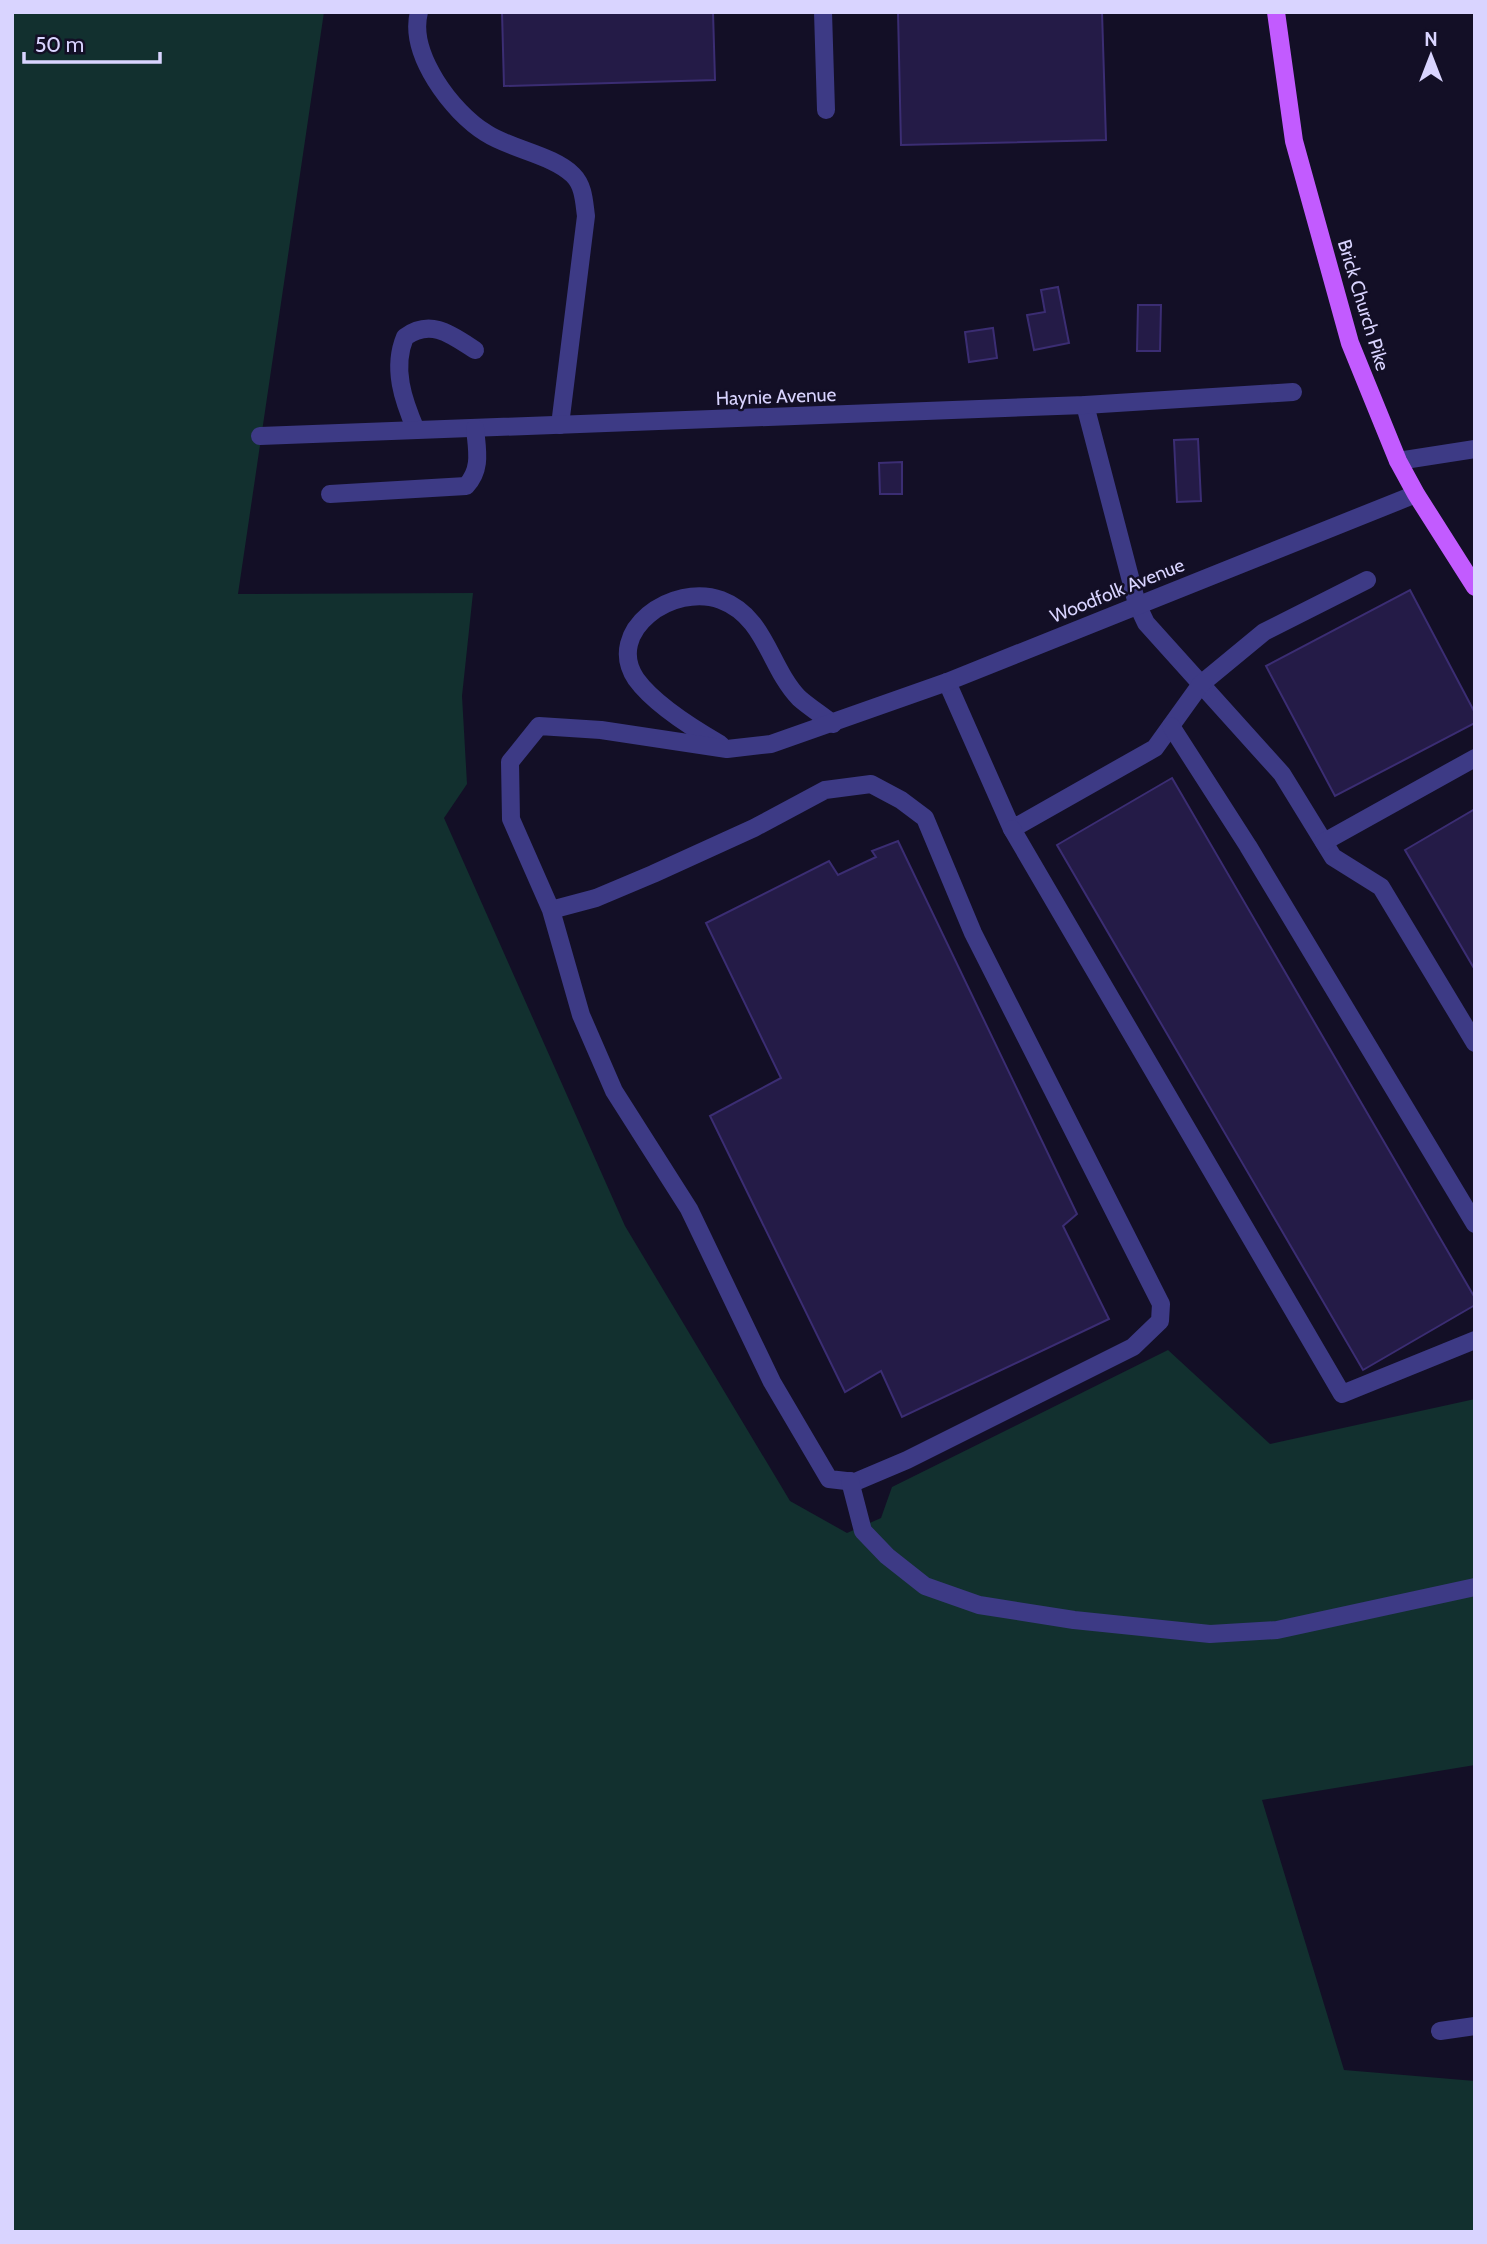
<svg xmlns="http://www.w3.org/2000/svg" width="1487" height="2244" font-family="Cabin,sans-serif">
  <style>
    .green { fill: #12302f }
    .building { fill: #241b47; stroke: #3b2d73; stroke-width: 2 }
    .lines { fill: none; stroke-linecap: round; stroke-linejoin: round }
    .minor { stroke: #3d3a85; stroke-width: 18 }
    .major { stroke: #c25bff; stroke-width: 18 }
    .labels { text-anchor: middle; stroke-width: 5; stroke-linejoin: round; paint-order: stroke }
    .street-label { font-size: 19px; fill: #d9d4ff; stroke: #130f26 }
  </style>
  <rect width="100%" height="100%" fill="#130f26"/>
  <polygon class="green" points="12,12 324,12 238,594 473,593 462,696 467,784 444,818 625,1226 790,1501 847,1533 881,1518 892,1487 1168,1350 1270,1444 1475,1399 1475,1765 1262,1800 1344,2070 1475,2081 1475,2232 12,2232"/>
  <g class="building">
    <polygon points="502,12 713,12 715,80 504,86"/>
    <polygon points="898,12 1102,12 1106,140 901,145"/>
    <polygon points="1058,287 1069,343 1034,350 1027,315 1045,312 1041,290"/>
    <polygon points="1138,305 1161,305 1160,351 1137,351"/>
    <polygon points="993,328 997,358 969,362 965,332"/>
    <polygon points="1198,439 1201,501 1177,502 1174,440"/>
    <polygon points="902,462 902,494 880,494 879,463"/>
    <polygon points="1410,590 1475,713 1475,723 1335,796 1266,666"/>
    <polygon points="1172,778 1475,1298 1475,1305 1363,1370 1057,845"/>
    <polygon points="1475,809 1475,970 1405,850"/>
    <polygon points="898,841 1077,1214 1063,1226 1109,1319 902,1417 881,1371 845,1392 710,1116 781,1078 706,923 829,861 838,875 876,857 872,851"/>
  </g>
  <g class="lines">
    <g class="minor">
      <path d="M 419,12 C 408,54 452,112 486,133 C 510,149 553,155 573,175 C 584,186 584,202 586,216 L 560,425"/>
      <polyline points="823,12 826,110"/>
      <polyline points="1085,405 1137,604 1146,623 1282,774 1333,857 1381,887 1475,1043"/>
      <path d="M 416,430 C 403,400 392,368 405,337 C 431,318 452,335 475,350"/>
      <polyline points="260,436 1085,405 1293,392"/>
      <polyline points="1398,461 1475,449"/>
      <path d="M 330,494 L 466,486 C 482,469 477,450 475,428"/>
      <polyline points="947,682 1012,829 1155,748 1201,684 1264,632 1367,580"/>
      <polyline points="1171,726 1248,846 1475,1224"/>
      <path d="M 720,744 C 694,729 654,704 636,679 C 604,631 673,582 721,600 C 766,617 769,667 799,698 C 809,707 822,715 833,724"/>
      <polyline points="1012,829 1342,1394 1475,1340"/>
      <polyline points="1324,842 1475,758"/>
      <polyline points="551,910 596,898 653,874 754,828 825,790 871,784 901,800 925,818 973,933 1161,1304 1160,1321 1133,1347 907,1460 855,1482 829,1479 772,1382 689,1209 614,1091 581,1015 551,910 511,819 510,762 539,726 601,730 727,749 771,744 947,682 1416,494"/>
      <polyline points="850,1481 863,1531 887,1556 925,1586 979,1605 1074,1620 1210,1634 1277,1630 1475,1587"/>
      <polyline points="1440,2031 1475,2026"/>
    </g>
    <polyline class="major" points="1276,12 1294,141 1350,343 1398,461 1416,494 1475,587"/>
  </g>
  <g class="labels">
    <g class="street-label">
      <text transform="translate(1364 305) rotate(73)" y="7">Brick Church Pike</text>
      <text transform="translate(776 396) rotate(-2)" y="7">Haynie Avenue</text>
      <text transform="translate(1117 590) rotate(-22)" y="7">Woodfolk Avenue</text>
    </g>
  </g>
  <rect width="1487" height="2244" fill="none" stroke="#d9d4ff" stroke-width="28"/>
  <g transform="translate(1431 56)" stroke="#130f26" stroke-width="5" paint-order="stroke">
  <path d="M0-5L12 26L0 18L-12 26Z" fill="#d9d4ff"/>
  <text y="-10" font-size="19" font-weight="bold" text-anchor="middle" fill="#d9d4ff">N</text>
  </g>
  <path d="M24 52v10h136v-10" fill="none" stroke="#d9d4ff" stroke-width="3.5"/>
  <text x="35" y="52" font-size="21" fill="#d9d4ff" stroke="#130f26" stroke-width="5" paint-order="stroke">50 m</text>
</svg>
